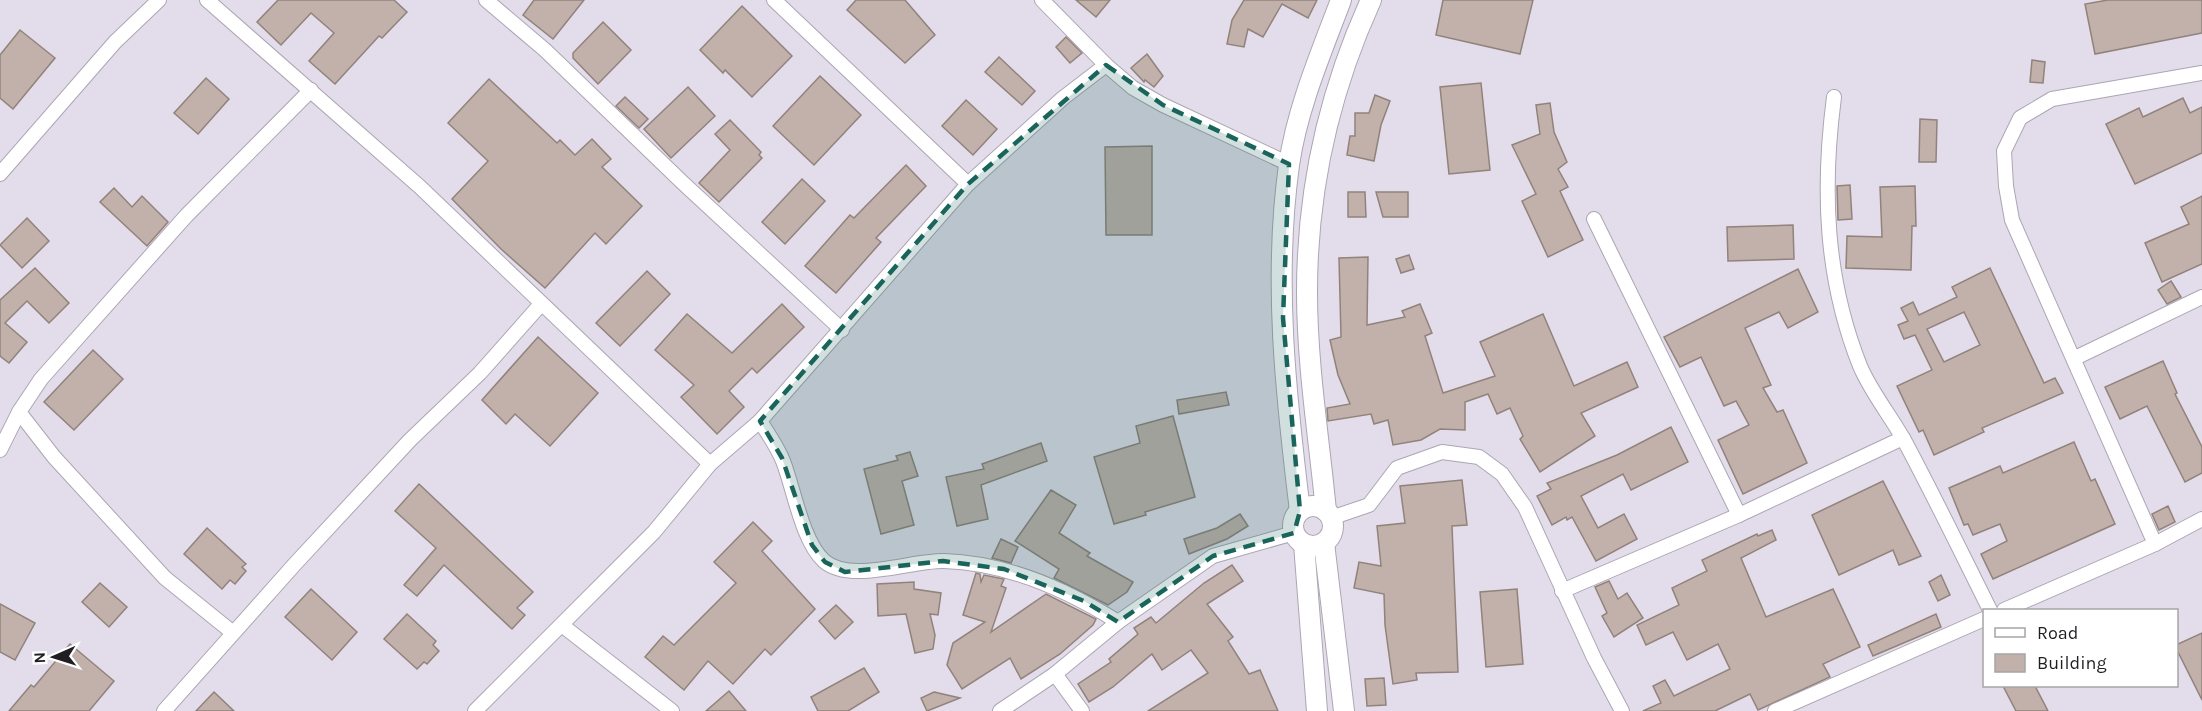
<svg xmlns="http://www.w3.org/2000/svg" width="2202" height="711" font-family="Karla,sans-serif">
  <style>
    .building { fill: #c1b1aa; stroke: #91837c; stroke-width: 1.5; fill-rule: evenodd }
    .lines { fill: none; stroke-linecap: round; stroke-linejoin: round }
    .street-casing { stroke: #aca6b3; stroke-width: 16 }
    .secondary-casing { stroke: #aca6b3; stroke-width: 22 }
    .street { stroke: #fff; stroke-width: 14 }
    .secondary { stroke: #fff; stroke-width: 20 }
    .marked { fill: #19645b; fill-opacity: 0.2; stroke: #19645b; stroke-width: 4.5; stroke-dasharray: 12 8; stroke-linejoin: round }
  </style>
  <rect width="100%" height="100%" fill="#e3dcea"/>
  <g class="building">
    <polygon points="278,0 394,0 407,12 382,38 379,36 335,84 309,61 334,33 311,13 281,45 257,22"/>
    <polygon points="534,0 584,0 553,39 523,15"/>
    <polygon points="856,0 905,0 935,35 905,63 847,10"/>
    <polygon points="1076,0 1110,0 1096,17"/>
    <polygon points="1244,0 1317,0 1308,18 1282,4 1263,37 1248,29 1244,47 1227,44 1232,20"/>
    <polygon points="1443,0 1533,0 1520,54 1436,35"/>
    <polygon points="2108,0 2202,0 2202,33 2095,54 2085,4"/>
    <polygon points="742,6 792,56 752,97 725,70 723,73 700,50"/>
    <polygon points="603,22 631,50 598,84 573,58 573,53"/>
    <polygon points="20,30 55,58 13,109 0,98 0,55"/>
    <polygon points="1066,37 1082,53 1070,63 1056,47"/>
    <polygon points="1147,54 1163,76 1154,87 1145,80 1144,82 1131,68"/>
    <polygon points="999,57 1035,91 1022,105 985,72"/>
    <polygon points="2032,60 2045,62 2043,83 2030,82"/>
    <polygon points="820,76 861,115 814,165 773,126"/>
    <polygon points="206,78 229,99 198,134 174,113"/>
    <polygon points="489,79 557,143 560,140 575,155 592,139 611,159 602,167 642,206 606,244 595,233 545,288 501,249 452,199 488,161 448,123"/>
    <polygon points="1481,83 1490,170 1449,174 1440,87"/>
    <polygon points="688,87 715,116 671,158 644,129"/>
    <polygon points="1375,95 1390,101 1381,125 1374,161 1347,155 1350,136 1355,136 1355,113 1369,113"/>
    <polygon points="625,97 648,119 639,128 616,106"/>
    <polygon points="2183,98 2190,113 2202,107 2202,153 2135,184 2106,124 2139,108 2143,117"/>
    <polygon points="966,100 997,129 973,155 942,126"/>
    <polygon points="1550,103 1554,132 1567,162 1558,169 1568,187 1560,191 1583,240 1548,257 1522,201 1536,194 1512,145 1540,134 1536,105"/>
    <polygon points="1920,119 1937,120 1936,162 1919,162"/>
    <polygon points="730,120 761,152 759,155 762,158 719,202 699,183 730,150 715,134"/>
    <polygon points="1152,146 1152,235 1106,235 1105,147"/>
    <polygon points="906,165 926,186 876,238 881,242 836,293 805,266 850,215 854,218"/>
    <polygon points="802,179 825,201 785,244 762,222"/>
    <polygon points="1850,185 1852,219 1838,220 1837,186"/>
    <polygon points="1915,186 1916,226 1912,226 1911,270 1846,268 1847,236 1882,237 1880,187"/>
    <polygon points="114,188 132,207 142,196 168,222 147,246 100,202"/>
    <polygon points="1348,192 1365,192 1366,217 1348,217"/>
    <polygon points="1376,192 1408,192 1408,217 1383,217"/>
    <polygon points="2202,196 2202,264 2162,282 2145,243 2189,224 2181,207"/>
    <polygon points="27,218 49,241 22,268 0,245"/>
    <polygon points="1793,225 1794,259 1728,261 1727,227"/>
    <polygon points="1409,255 1414,269 1401,273 1396,259"/>
    <polygon points="1368,257 1367,325 1405,317 1402,311 1420,304 1432,333 1425,336 1443,393 1495,376 1480,342 1543,314 1574,386 1627,362 1638,387 1581,413 1595,436 1540,472 1520,439 1523,436 1510,408 1497,414 1488,394 1465,402 1465,430 1440,429 1421,440 1393,445 1388,420 1374,424 1371,414 1328,421 1327,408 1350,404 1338,375 1330,340 1341,337 1339,258"/>
    <polygon points="35,268 69,303 49,323 27,301 5,323 27,342 9,363 0,356 0,300"/>
    <path d="M 1990,268 L 2044,383 L 2055,378 L 2063,393 L 1982,428 L 1984,432 L 1934,455 L 1923,430 L 1919,432 L 1897,386 L 1932,370 L 1915,335 L 1904,339 L 1898,325 L 1908,321 L 1901,308 L 1913,302 L 1919,315 L 1957,297 L 1952,287 ZM 1964,312 L 1980,345 L 1944,362 L 1927,329 Z"/>
    <polygon points="1798,269 1818,312 1788,328 1779,312 1745,328 1771,385 1763,388 1777,412 1783,410 1807,463 1743,494 1718,440 1749,425 1736,401 1724,406 1701,357 1680,367 1664,337"/>
    <polygon points="647,271 670,294 620,346 596,323"/>
    <polygon points="2171,281 2181,297 2167,304 2158,290"/>
    <polygon points="782,304 804,327 757,373 752,368 729,391 744,407 717,434 681,397 694,385 655,350 687,314 732,353"/>
    <polygon points="538,337 598,393 550,446 515,414 506,424 482,400"/>
    <polygon points="93,350 123,379 74,430 44,402"/>
    <polygon points="2163,361 2177,393 2175,394 2202,447 2202,473 2185,482 2147,406 2120,419 2105,387"/>
    <polygon points="1226,392 1229,405 1179,414 1177,400"/>
    <polygon points="1173,416 1195,497 1145,512 1146,515 1114,524 1094,457 1140,443 1136,426"/>
    <polygon points="1671,427 1688,462 1631,490 1623,474 1581,496 1598,528 1624,514 1637,539 1596,561 1572,517 1567,520 1566,517 1552,525 1537,496 1551,489 1547,483 1617,455"/>
    <polygon points="2074,442 2091,481 2095,479 2115,524 1993,579 1981,554 2007,541 2000,524 1973,535 1968,524 1964,525 1949,488 2000,466 2003,473"/>
    <polygon points="1041,443 1047,461 981,485 988,519 957,526 946,477 984,469 982,464"/>
    <polygon points="910,452 918,476 902,481 914,525 881,534 864,469 898,460 896,456"/>
    <polygon points="1462,480 1467,525 1452,526 1458,672 1416,673 1417,680 1393,684 1385,625 1384,594 1354,588 1359,562 1381,566 1377,526 1405,523 1400,486"/>
    <polygon points="1883,481 1921,556 1899,565 1893,550 1839,575 1812,515"/>
    <polygon points="419,484 533,592 517,608 525,615 512,629 444,565 417,596 404,585 436,548 395,511"/>
    <polygon points="1051,490 1076,505 1059,533 1090,553 1087,556 1133,582 1127,592 1108,605 1054,578 1059,569 1015,541"/>
    <polygon points="2168,506 2175,522 2159,530 2152,514"/>
    <polygon points="1240,514 1248,526 1227,539 1189,554 1184,539 1217,528"/>
    <polygon points="753,522 772,541 762,551 815,609 771,655 765,649 733,684 708,661 684,690 645,657 663,636 674,645 736,583 714,562"/>
    <polygon points="207,528 246,564 242,567 246,571 235,584 230,580 222,589 184,554"/>
    <polygon points="1772,530 1776,540 1741,558 1766,617 1833,589 1860,647 1823,664 1830,677 1758,710 1750,694 1715,711 1643,711 1661,703 1653,686 1665,680 1674,696 1730,669 1718,644 1687,660 1673,632 1646,645 1637,625 1679,605 1672,588 1707,571 1702,560 1757,534 1758,536"/>
    <polygon points="1001,539 1018,547 1011,563 992,558"/>
    <polygon points="1232,565 1243,581 1207,604 1233,637 1228,641 1249,674 1260,670 1278,711 1148,711 1208,673 1191,650 1162,670 1152,654 1113,687 1089,702 1078,684 1111,662 1109,659 1138,634 1134,628 1151,617 1156,623 1204,583"/>
    <polygon points="976,573 980,574 981,582 984,575 1004,579 1001,586 1006,588 991,632 1046,594 1096,619 1093,625 1060,654 1021,679 1010,658 962,689 947,665 953,643 985,622 963,615"/>
    <polygon points="1941,575 1950,595 1938,601 1929,582"/>
    <polygon points="1609,581 1618,599 1627,593 1643,618 1614,637 1602,616 1607,613 1595,587"/>
    <polygon points="914,582 914,589 941,593 938,615 930,614 935,635 933,649 915,653 906,614 878,616 877,584"/>
    <polygon points="100,583 127,607 109,627 82,602"/>
    <polygon points="311,589 357,632 332,660 285,617"/>
    <polygon points="1517,589 1523,664 1486,667 1480,592"/>
    <polygon points="0,604 35,623 15,660 0,652"/>
    <polygon points="836,605 853,622 835,639 819,621"/>
    <polygon points="407,614 436,641 433,645 439,651 427,664 424,662 417,669 384,639"/>
    <polygon points="1936,614 1941,627 1873,656 1868,645"/>
    <polygon points="2202,633 2202,700 2176,648 2176,645"/>
    <polygon points="70,644 114,681 89,711 9,711 31,685 34,687"/>
    <polygon points="864,668 879,692 848,711 818,711 811,697"/>
    <polygon points="1384,678 1386,705 1367,706 1365,679"/>
    <polygon points="2003,686 2035,686 2048,711 2016,711"/>
    <polygon points="729,691 746,711 706,711"/>
    <polygon points="214,692 234,711 196,711"/>
    <polygon points="934,692 960,698 927,711 921,698"/>
  </g>
  <g class="lines">
    <defs>
      <g id="street">
        <polyline points="207,0 420,187 710,464"/>
        <polyline points="486,0 545,50 683,183 842,330"/>
        <polyline points="774,0 968,184"/>
        <polyline points="1042,0 1106,65 1133,88 1163,105 1289,164"/>
        <path d="M 1834,97 C 1822,189 1825,278 1860,366 C 1871,392 1890,415 1904,440 C 1934,496 1962,554 1990,610"/>
        <polyline points="0,174 115,42 159,0"/>
        <polyline points="1594,219 1739,515"/>
        <polyline points="2075,358 2202,297"/>
        <path d="M 760,421 C 768,434 777,446 783,461 C 794,489 802,541 824,561 C 850,584 912,560 944,561 C 1007,563 1066,589 1118,622"/>
        <polyline points="0,450 19,412"/>
        <polyline points="1331,518 1369,505 1397,468 1442,452 1479,457 1502,474 1525,507 1594,658 1622,711"/>
        <polyline points="2155,544 2012,220 2006,186 2004,151 2020,118 2052,99 2202,73"/>
        <polyline points="1562,591 1739,515 1903,438"/>
        <polyline points="2004,610 2155,544 2202,519"/>
        <polyline points="563,626 672,711"/>
        <polyline points="232,632 165,578 54,457 19,412 41,379 186,216 311,90"/>
        <polyline points="1055,674 1082,711"/>
        <polyline points="164,711 294,565 410,440 480,373 541,304"/>
        <polyline points="475,711 654,532 710,464 760,421 968,184 1063,98 1106,65"/>
        <polyline points="1000,711 1055,674 1118,622 1213,556 1294,533"/>
        <polyline points="1775,711 1984,619"/>
      </g>
      <g id="secondary">
        <circle cx="1313" cy="526" r="20"/>
        <path d="M 1300,511 C 1286,397 1273,280 1289,165 C 1297,109 1321,53 1341,0"/>
        <path d="M 1326,511 C 1319,438 1307,365 1307,292 C 1307,191 1329,92 1371,0"/>
        <polyline points="1324,543 1344,711"/>
        <polyline points="1304,544 1317,711"/>
      </g>
    </defs>
    <use href="#street" class="street-casing"/>
    <use href="#secondary" class="secondary-casing"/>
    <use href="#street" class="street"/>
    <use href="#secondary" class="secondary"/>
  </g>
  <path class="marked" d="M 1106,65 L 1163,105 L 1289,164 L 1283,318 L 1300,511 L 1294,533 L 1213,556 L 1118,622 L 1084,601 L 1004,569 L 943,561 L 845,572 L 825,562 L 812,545 L 782,458 L 760,421 L 968,184 Z"/>
  <rect x="1983" y="609" width="195" height="78" fill="#ffffff" stroke="#a6a5a7" stroke-width="1.5"/>
  <rect x="1995" y="628" width="30" height="9" fill="#ffffff" stroke="#a6a5a7" stroke-width="1.5"/>
  <text x="2037" y="639" font-size="18" fill="#211e23">Road</text>
  <rect x="1995" y="654" width="30" height="18" fill="#c1b1aa" stroke="#a6a5a7" stroke-width="1.5"/>
  <text x="2037" y="669" font-size="18" fill="#211e23">Building</text>
  <g transform="translate(54 657) rotate(267)" stroke="#ffffff" stroke-width="4.5" paint-order="stroke">
  <path d="M0-4.5L10 22L0 15L-10 22Z" fill="#211e23"/>
  <text y="-9" font-size="16" font-weight="bold" text-anchor="middle" fill="#211e23">N</text>
  </g>
</svg>
